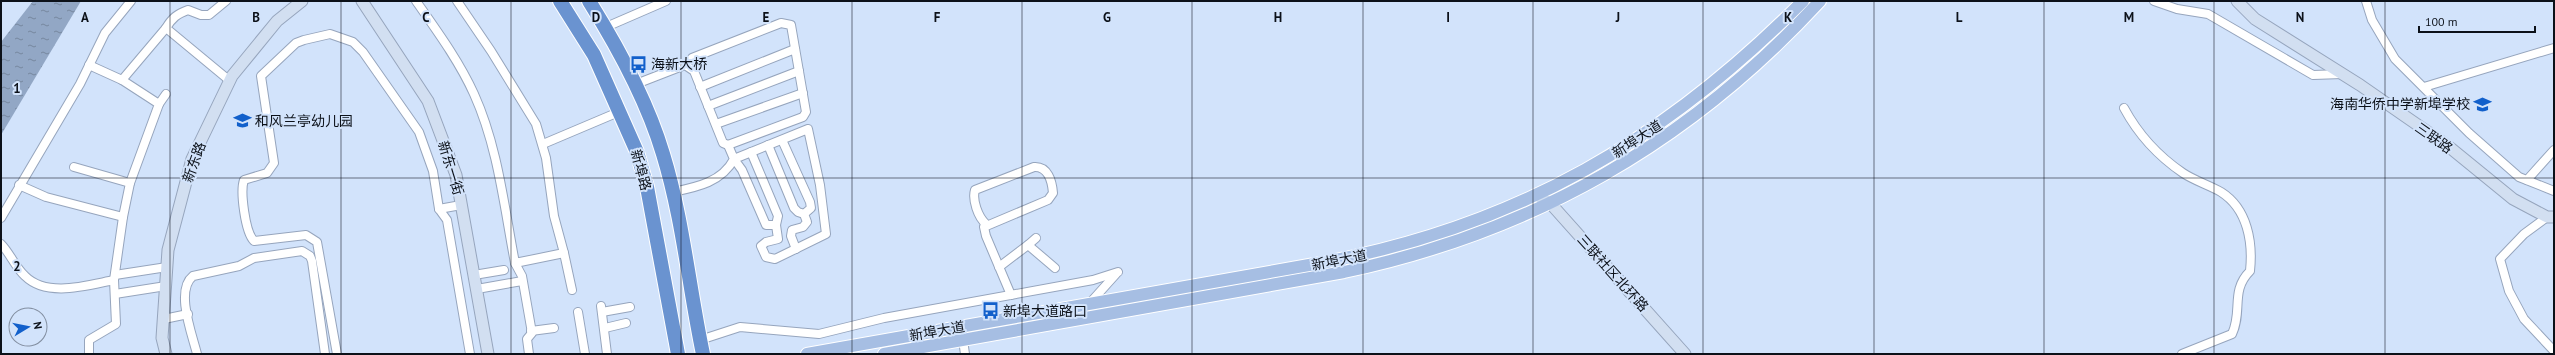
<svg xmlns="http://www.w3.org/2000/svg" width="2555" height="355" font-family="'PT Sans','Noto Sans SC',sans-serif">
  <style>
    .water { fill: url(#water-ripples) }
    .lines { fill: none; stroke-linecap: round; stroke-linejoin: round }
    .street-casing { stroke: #96a5bd; stroke-width: 10 }
    .secondary-casing { stroke: #96a5bd; stroke-width: 13 }
    .primary-casing { stroke: #fff; stroke-width: 14 }
    .highway-casing { stroke: #fff; stroke-width: 16 }
    .street { stroke: #fff; stroke-width: 8 }
    .secondary { stroke: #d2dff1; stroke-width: 11 }
    .primary { stroke: #a6bee3; stroke-width: 12 }
    .highway { stroke: #6a93d0; stroke-width: 14 }
    .grid { fill: none; stroke: #0c1119; stroke-width: 1; stroke-opacity: 0.55 }
    .labels { text-anchor: middle; stroke-width: 4; stroke-linejoin: round; paint-order: stroke }
    .poi-label { font-size: 14px; fill: #0c1119; stroke: #d2e3fb; text-anchor: start }
    .street-label { font-size: 14px; fill: #0c1119; stroke: #d2e3fb }
    .grid-label { font-size: 13px; text-anchor: middle; font-weight: bold; fill: #0c1119; stroke: #d2e3fb; stroke-width: 4; stroke-linejoin: round; paint-order: stroke }
  </style>
  <defs>
    <pattern id="water-ripples" width="26" height="14" patternUnits="userSpaceOnUse"><rect width="26" height="14" fill="#92a7c5"/><path d="M2 4q2-2 4 0t4 0M15 11q2-2 4 0t4 0" fill="none" stroke="#76879f"/></pattern>
  </defs>
  <rect width="100%" height="100%" fill="#d2e3fb"/>
  <polygon class="water" points="33,1 81,1 1,135 1,42"/>
  <g class="lines">
    <defs>
      <g id="street">
        <path d="M 226,1 L 209,15 L 201,15 L 188,10 C 177,14 172,18 166,28 L 230,81"/>
        <path d="M 416,1 C 437,31 459,61 474,94 C 498,147 504,206 515,263 L 564,253 L 554,216 L 546,158 L 536,124 L 491,51 L 457,1"/>
        <polyline points="2154,1 2177,9 2208,14 2313,75 2342,74"/>
        <polyline points="2366,1 2372,20 2395,59 2469,133 2519,177 2554,191"/>
        <polyline points="606,27 666,1"/>
        <polyline points="89,65 122,80 166,28"/>
        <polyline points="636,84 685,65 692,58 781,23 791,25 806,112 803,117 728,145 723,143 694,71 685,65"/>
        <polyline points="700,87 795,49"/>
        <polyline points="2424,87 2554,48"/>
        <polyline points="159,104 166,94"/>
        <polyline points="708,106 799,71"/>
        <path d="M 2124,108 C 2138,134 2158,156 2183,173 C 2195,181 2209,185 2221,192 C 2248,209 2253,243 2250,271 C 2230,291 2243,311 2232,334 L 2182,354"/>
        <polyline points="716,124 803,93"/>
        <polyline points="782,140 810,202 811,208 804,214"/>
        <polyline points="543,144 621,111"/>
        <polyline points="768,145 794,208 798,212 804,214 807,222 803,227 792,230 791,236 796,249"/>
        <polyline points="751,152 778,216 776,225"/>
        <polyline points="74,167 130,183 159,104 122,80"/>
        <polyline points="2527,180 2554,150"/>
        <polyline points="19,185 46,197 123,217 130,183"/>
        <path d="M 673,192 C 697,187 722,182 734,159 L 742,170 L 766,225 L 776,225 L 778,239 L 766,242 L 761,246 L 766,257 L 775,259 L 826,234 L 820,185 L 808,129 L 734,159 L 728,145"/>
        <polyline points="439,209 461,205"/>
        <polyline points="2547,217 2524,234 2500,259 2509,291 2524,319 2554,351"/>
        <polyline points="1,218 80,84 105,33 131,1"/>
        <path d="M 986,224 C 978,217 972,200 975,190 L 1034,167 C 1048,166 1052,181 1053,193 L 1048,200 L 984,227 L 986,236 L 1011,295"/>
        <path d="M 1,244 C 10,253 15,267 25,276 C 47,298 88,285 114,280"/>
        <polyline points="1028,245 1036,238"/>
        <polyline points="564,253 572,290"/>
        <polyline points="515,263 522,276 532,333 527,339 529,354"/>
        <polyline points="999,267 1028,245 1055,268"/>
        <polyline points="115,275 167,267"/>
        <polyline points="474,275 504,270"/>
        <polyline points="477,289 522,281"/>
        <polyline points="115,294 166,286"/>
        <polyline points="1089,304 1116,274"/>
        <polyline points="601,306 607,354"/>
        <polyline points="578,312 585,354"/>
        <polyline points="602,312 630,307"/>
        <polyline points="164,319 188,314"/>
        <polyline points="605,328 626,323"/>
        <polyline points="531,331 554,328"/>
        <polyline points="700,340 740,327 819,334 884,318 1093,280 1118,272"/>
        <polyline points="963,340 965,354"/>
        <polyline points="89,354 89,340 116,324 114,280 123,217"/>
        <path d="M 197,354 C 192,334 175,290 193,276 L 239,266 L 254,258 L 302,251 L 310,256 L 312,261 L 325,354"/>
        <path d="M 337,354 L 317,242 L 306,235 L 254,241 C 245,232 240,191 244,180 L 267,173 L 274,163 L 261,76 L 296,43 L 304,40 L 330,34 L 353,42 L 363,52 L 419,132 L 433,171 L 439,209 L 447,220 L 470,354"/>
      </g>
      <g id="secondary">
        <polyline points="362,1 428,101 456,175 488,354"/>
        <polyline points="2237,1 2255,19 2360,85 2448,146 2513,199 2547,217 2554,217"/>
        <polyline points="1537,195 1551,204 1685,354"/>
        <polyline points="166,354 162,338 168,250 192,159 232,76 277,21 302,1"/>
      </g>
      <g id="primary">
        <path d="M 807,354 L 1326,262 C 1519,225 1665,140 1803,1"/>
        <path d="M 884,354 L 1344,272 C 1533,232 1689,143 1820,1"/>
      </g>
      <g id="highway">
        <polyline points="560,1 594,55 637,152 647,187 678,354"/>
        <path d="M 589,1 C 619,49 647,100 663,154 C 683,219 689,288 703,354"/>
      </g>
    </defs>
    <use href="#street" class="street-casing"/>
    <use href="#secondary" class="secondary-casing"/>
    <use href="#primary" class="primary-casing"/>
    <use href="#highway" class="highway-casing"/>
    <use href="#street" class="street"/>
    <use href="#secondary" class="secondary"/>
    <use href="#primary" class="primary"/>
    <use href="#highway" class="highway"/>
  </g>
  <path class="grid" d="M 170,1 L 170,354M 341,1 L 341,354M 511,1 L 511,354M 681,1 L 681,354M 852,1 L 852,354M 1022,1 L 1022,354M 1192,1 L 1192,354M 1363,1 L 1363,354M 1533,1 L 1533,354M 1703,1 L 1703,354M 1874,1 L 1874,354M 2044,1 L 2044,354M 2214,1 L 2214,354M 2385,1 L 2385,354M 1,178 L 2554,178"/>
  <defs>
    <symbol id="bus-bare" viewBox="-9 -9 18 18"><path d="M-5-6H5V4H4V6H2V4H-2V6H-4V4H-5ZM-3.5-4V0h7V-4ZM-3.5 1.2v1.5H-2V1.2ZM2 1.2v1.5H3.5V1.2Z" fill="#1260cb" stroke="#d2e3fb" stroke-width="2.5" paint-order="stroke"/></symbol>
    <symbol id="school-bare" viewBox="-9 -9 18 18"><path d="M0-5L7-2L0 1L-7-2ZM-4 1L0 2.5L4 1V4Q0 6-4 4Z" fill="#1260cb" stroke="#d2e3fb" stroke-width="2.5" paint-order="stroke"/></symbol>
  </defs>
  <g fill-rule="evenodd">
    <use href="#bus-bare" x="626" y="52" width="25" height="25"/>
    <use href="#school-bare" x="2470" y="92" width="25" height="25"/>
    <use href="#school-bare" x="230" y="108" width="25" height="25"/>
    <use href="#bus-bare" x="978" y="298" width="25" height="25"/>
  </g>
  <g class="labels">
    <g class="poi-label">
      <text x="651" y="69">海新大桥</text>
      <text x="2470" y="109" text-anchor="end">海南华侨中学新埠学校</text>
      <text x="255" y="126">和风兰亭幼儿园</text>
      <text x="1003" y="316">新埠大道路口</text>
    </g>
    <g class="street-label">
      <text transform="translate(2434 138) rotate(35)" y="5">三联路</text>
      <text transform="translate(1637 139) rotate(-33)" y="5">新埠大道</text>
      <text transform="translate(194 162) rotate(-70)" y="5">新东路</text>
      <text transform="translate(451 168) rotate(73)" y="5">新东一街</text>
      <text transform="translate(641 170) rotate(75)" y="5">新埠路</text>
      <text transform="translate(1339 260) rotate(-11)" y="5">新埠大道</text>
      <text transform="translate(1613 273) rotate(48)" y="5">三联社区北环路</text>
      <text transform="translate(937 331) rotate(-10)" y="5">新埠大道</text>
    </g>
  </g>
  <g class="grid-label">
    <text x="85" y="22">A</text>
    <text x="256" y="22">B</text>
    <text x="426" y="22">C</text>
    <text x="596" y="22">D</text>
    <text x="766" y="22">E</text>
    <text x="937" y="22">F</text>
    <text x="1107" y="22">G</text>
    <text x="1278" y="22">H</text>
    <text x="1448" y="22">I</text>
    <text x="1618" y="22">J</text>
    <text x="1788" y="22">K</text>
    <text x="1959" y="22">L</text>
    <text x="2129" y="22">M</text>
    <text x="2300" y="22">N</text>
    <text x="17" y="93">1</text>
    <text x="17" y="271">2</text>
  </g>
  <rect width="2555" height="355" fill="none" stroke="#0c1119" stroke-width="4"/>
  <g transform="translate(28 327) rotate(80)"><circle r="19" fill="#d2e3fb" stroke="#838fa1"/>
  <path d="M0-3L7 15L0 10L-7 15Z" fill="#1260cb"/>
  <text y="-6" font-size="11" font-weight="bold" text-anchor="middle" fill="#0c1119">N</text>
  </g>
  <path d="M2419 26v6h116v-6" fill="none" stroke="#0c1119" stroke-width="2"/>
  <text x="2425" y="26" font-size="12" fill="#0c1119" stroke="#d2e3fb" stroke-width="3" paint-order="stroke">100 m</text>
</svg>
